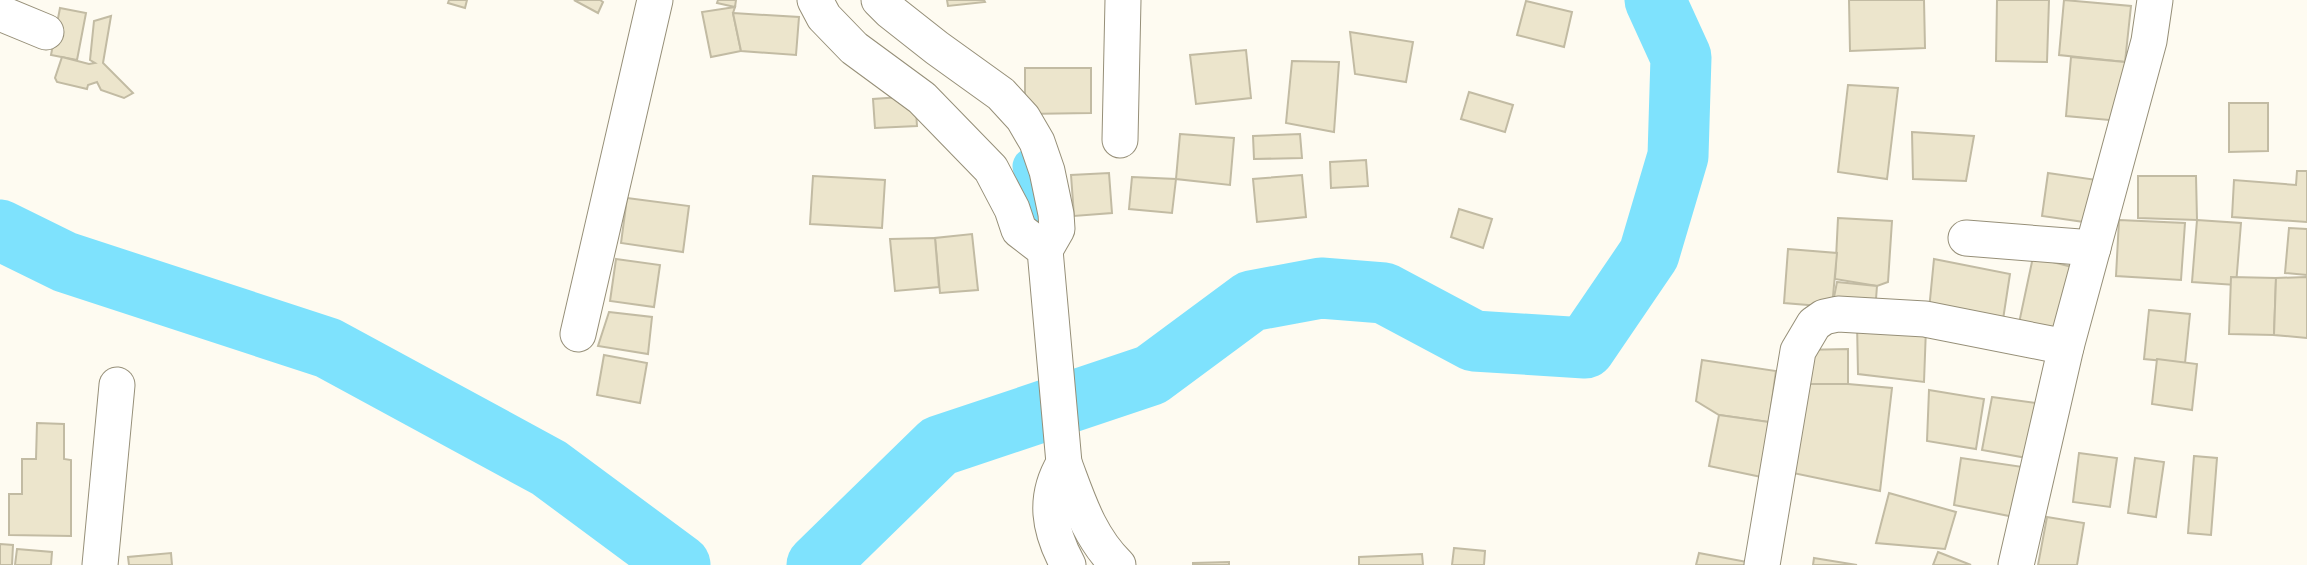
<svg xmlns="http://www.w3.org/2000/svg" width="2307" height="565" font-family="'Roboto Serif',serif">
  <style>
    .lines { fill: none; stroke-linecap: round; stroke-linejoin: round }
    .canal { stroke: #7ee2fd; stroke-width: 35 }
    .river { stroke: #7ee2fd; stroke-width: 61 }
    .building { fill: #ece5cc; stroke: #c2bba3; stroke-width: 2 }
    .minor-casing { stroke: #968f78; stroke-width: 37 }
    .minor { stroke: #fff; stroke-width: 35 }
  </style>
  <rect width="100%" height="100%" fill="#fefbf1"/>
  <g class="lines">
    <polyline class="canal" points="1030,166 1037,203 1039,231"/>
    <g class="river">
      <polyline points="0,230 65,262 328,348 549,468 680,565"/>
      <polyline points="817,565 939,446 1151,375 1251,301 1321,288 1384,293 1474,341 1585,348 1649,254 1678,156 1681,57 1655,0"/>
    </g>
  </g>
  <g class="building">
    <polygon points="449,0 467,0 465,8 448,3"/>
    <polygon points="574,0 600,0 603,2 598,13"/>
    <polygon points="718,0 736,0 735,7 717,3"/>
    <polygon points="947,0 984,0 985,2 948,6"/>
    <polygon points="1849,0 1924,0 1925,48 1850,51"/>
    <polygon points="1997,0 2049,0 2047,62 1996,61"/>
    <polygon points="2064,0 2131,6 2125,62 2059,55"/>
    <polygon points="1526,1 1572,12 1564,47 1517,35"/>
    <polygon points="735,7 733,13 741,51 711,57 702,12"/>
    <polygon points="60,8 86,13 77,60 51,55"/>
    <polygon points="733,13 799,17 796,55 741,51"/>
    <polygon points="111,16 103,63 133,93 124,98 101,90 97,82 88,85 87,89 57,82 55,78 62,57 89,64 95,63 90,60 94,21"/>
    <polygon points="1350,32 1413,42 1406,82 1355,74"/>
    <polygon points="1246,50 1251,98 1196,104 1190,55"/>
    <polygon points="2071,57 2125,62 2120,121 2066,116"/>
    <polygon points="1292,61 1339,62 1334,132 1286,123"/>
    <polygon points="1025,68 1091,68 1091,113 1025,114"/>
    <polygon points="1848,85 1898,88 1887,179 1838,172"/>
    <polygon points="1469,92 1513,105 1505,132 1461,119"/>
    <polygon points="915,96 917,126 875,128 873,99"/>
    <polygon points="2229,103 2268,103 2268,151 2229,152"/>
    <polygon points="1912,132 1974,136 1966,181 1913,179"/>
    <polygon points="1180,134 1234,138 1230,185 1176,179"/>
    <polygon points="1300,134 1302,158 1254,159 1253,136"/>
    <polygon points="1366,160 1368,186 1331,188 1330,162"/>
    <polygon points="2297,171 2307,171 2307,222 2232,217 2234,180 2296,185"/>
    <polygon points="1109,173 1112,213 1074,216 1071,175"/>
    <polygon points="2048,173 2097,180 2091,223 2042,216"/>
    <polygon points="1302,175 1306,217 1257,222 1253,179"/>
    <polygon points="813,176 885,180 882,228 810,224"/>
    <polygon points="2138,176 2196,176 2197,220 2138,218"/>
    <polygon points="1132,177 1176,179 1172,213 1129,209"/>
    <polygon points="627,198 689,206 683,252 621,243"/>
    <polygon points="1459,209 1492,219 1483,248 1451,237"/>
    <polygon points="1838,218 1892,221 1888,282 1877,286 1835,279"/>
    <polygon points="2119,220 2185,223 2181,280 2116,276"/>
    <polygon points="2197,220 2241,223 2236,285 2192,282"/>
    <polygon points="2289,228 2307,229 2307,275 2285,273"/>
    <polygon points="972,234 978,290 940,293 935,238"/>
    <polygon points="935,238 939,287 895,291 890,239"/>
    <polygon points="1788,249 1837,253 1832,307 1784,303"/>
    <polygon points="2033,257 2076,268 2058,336 2019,323"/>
    <polygon points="616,259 660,265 654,307 610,301"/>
    <polygon points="1934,259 2010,274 2002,326 1929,310"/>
    <polygon points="2231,277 2276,278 2274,335 2229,334"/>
    <polygon points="2307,277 2307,338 2274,335 2276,278"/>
    <polygon points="1837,282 1877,286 1875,312 1832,307"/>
    <polygon points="2149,310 2190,314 2185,363 2144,359"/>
    <polygon points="609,312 652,317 648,354 598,346"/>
    <polygon points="1857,323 1926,328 1924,382 1858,374"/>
    <polygon points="1848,349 1848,384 1801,384 1801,350"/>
    <polygon points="604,355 647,363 640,403 597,395"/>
    <polygon points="2157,359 2197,364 2192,410 2152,404"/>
    <polygon points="1702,360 1776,371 1769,422 1719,415 1696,401"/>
    <polygon points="1801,384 1848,384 1892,388 1880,491 1793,473"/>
    <polygon points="1929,390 1984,399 1976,449 1927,441"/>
    <polygon points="1992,397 2044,404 2027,458 1982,450"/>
    <polygon points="1719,415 1769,422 1766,478 1709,466"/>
    <polygon points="37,423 64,424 64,459 71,460 71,536 9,535 9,494 22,494 22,459 36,459"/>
    <polygon points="2079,453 2117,458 2110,507 2073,502"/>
    <polygon points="2194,456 2217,458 2211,535 2188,533"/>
    <polygon points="1961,458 2023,467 2019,518 1954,505"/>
    <polygon points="2135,458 2164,462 2156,517 2128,513"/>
    <polygon points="1889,493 1956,512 1945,549 1876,543"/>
    <polygon points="2047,517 2084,523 2077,565 2038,565"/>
    <polygon points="0,544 13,545 12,565 0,565"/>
    <polygon points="1454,548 1485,551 1484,565 1452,565"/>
    <polygon points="17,549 52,552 51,565 15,565"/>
    <polygon points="1938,552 1971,565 1933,565"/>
    <polygon points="171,553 172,565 129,565 128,557"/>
    <polygon points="1699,553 1747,562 1746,565 1696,565"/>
    <polygon points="1422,554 1423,565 1359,565 1359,557"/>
    <polygon points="1814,558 1857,565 1813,565"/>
    <polygon points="1229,562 1229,565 1193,565 1193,563"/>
  </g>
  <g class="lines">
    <defs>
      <g id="minor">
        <path d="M 815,0 L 824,17 L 854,48 L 922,98 L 991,169 L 1012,209 L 1019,230 L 1045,250 L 1064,463 C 1043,498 1049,530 1068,565"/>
        <polyline points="879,0 890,11 937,48 1001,94 1023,118 1037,142 1047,171 1056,214 1057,229 1045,250"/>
        <polyline points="0,13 46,32"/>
        <polyline points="1120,140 1123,0"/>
        <polyline points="1966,238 2093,248"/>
        <polyline points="578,334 655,0"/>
        <path d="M 1064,463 C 1078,500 1089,537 1118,565"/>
        <polyline points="100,565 117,385"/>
        <polyline points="1762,565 1798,351 1814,324 1824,317 1838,314 1925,319 2066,347"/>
        <polyline points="2016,565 2066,347 2149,41 2155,0"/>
      </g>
    </defs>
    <use href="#minor" class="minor-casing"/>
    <use href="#minor" class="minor"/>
  </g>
</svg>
